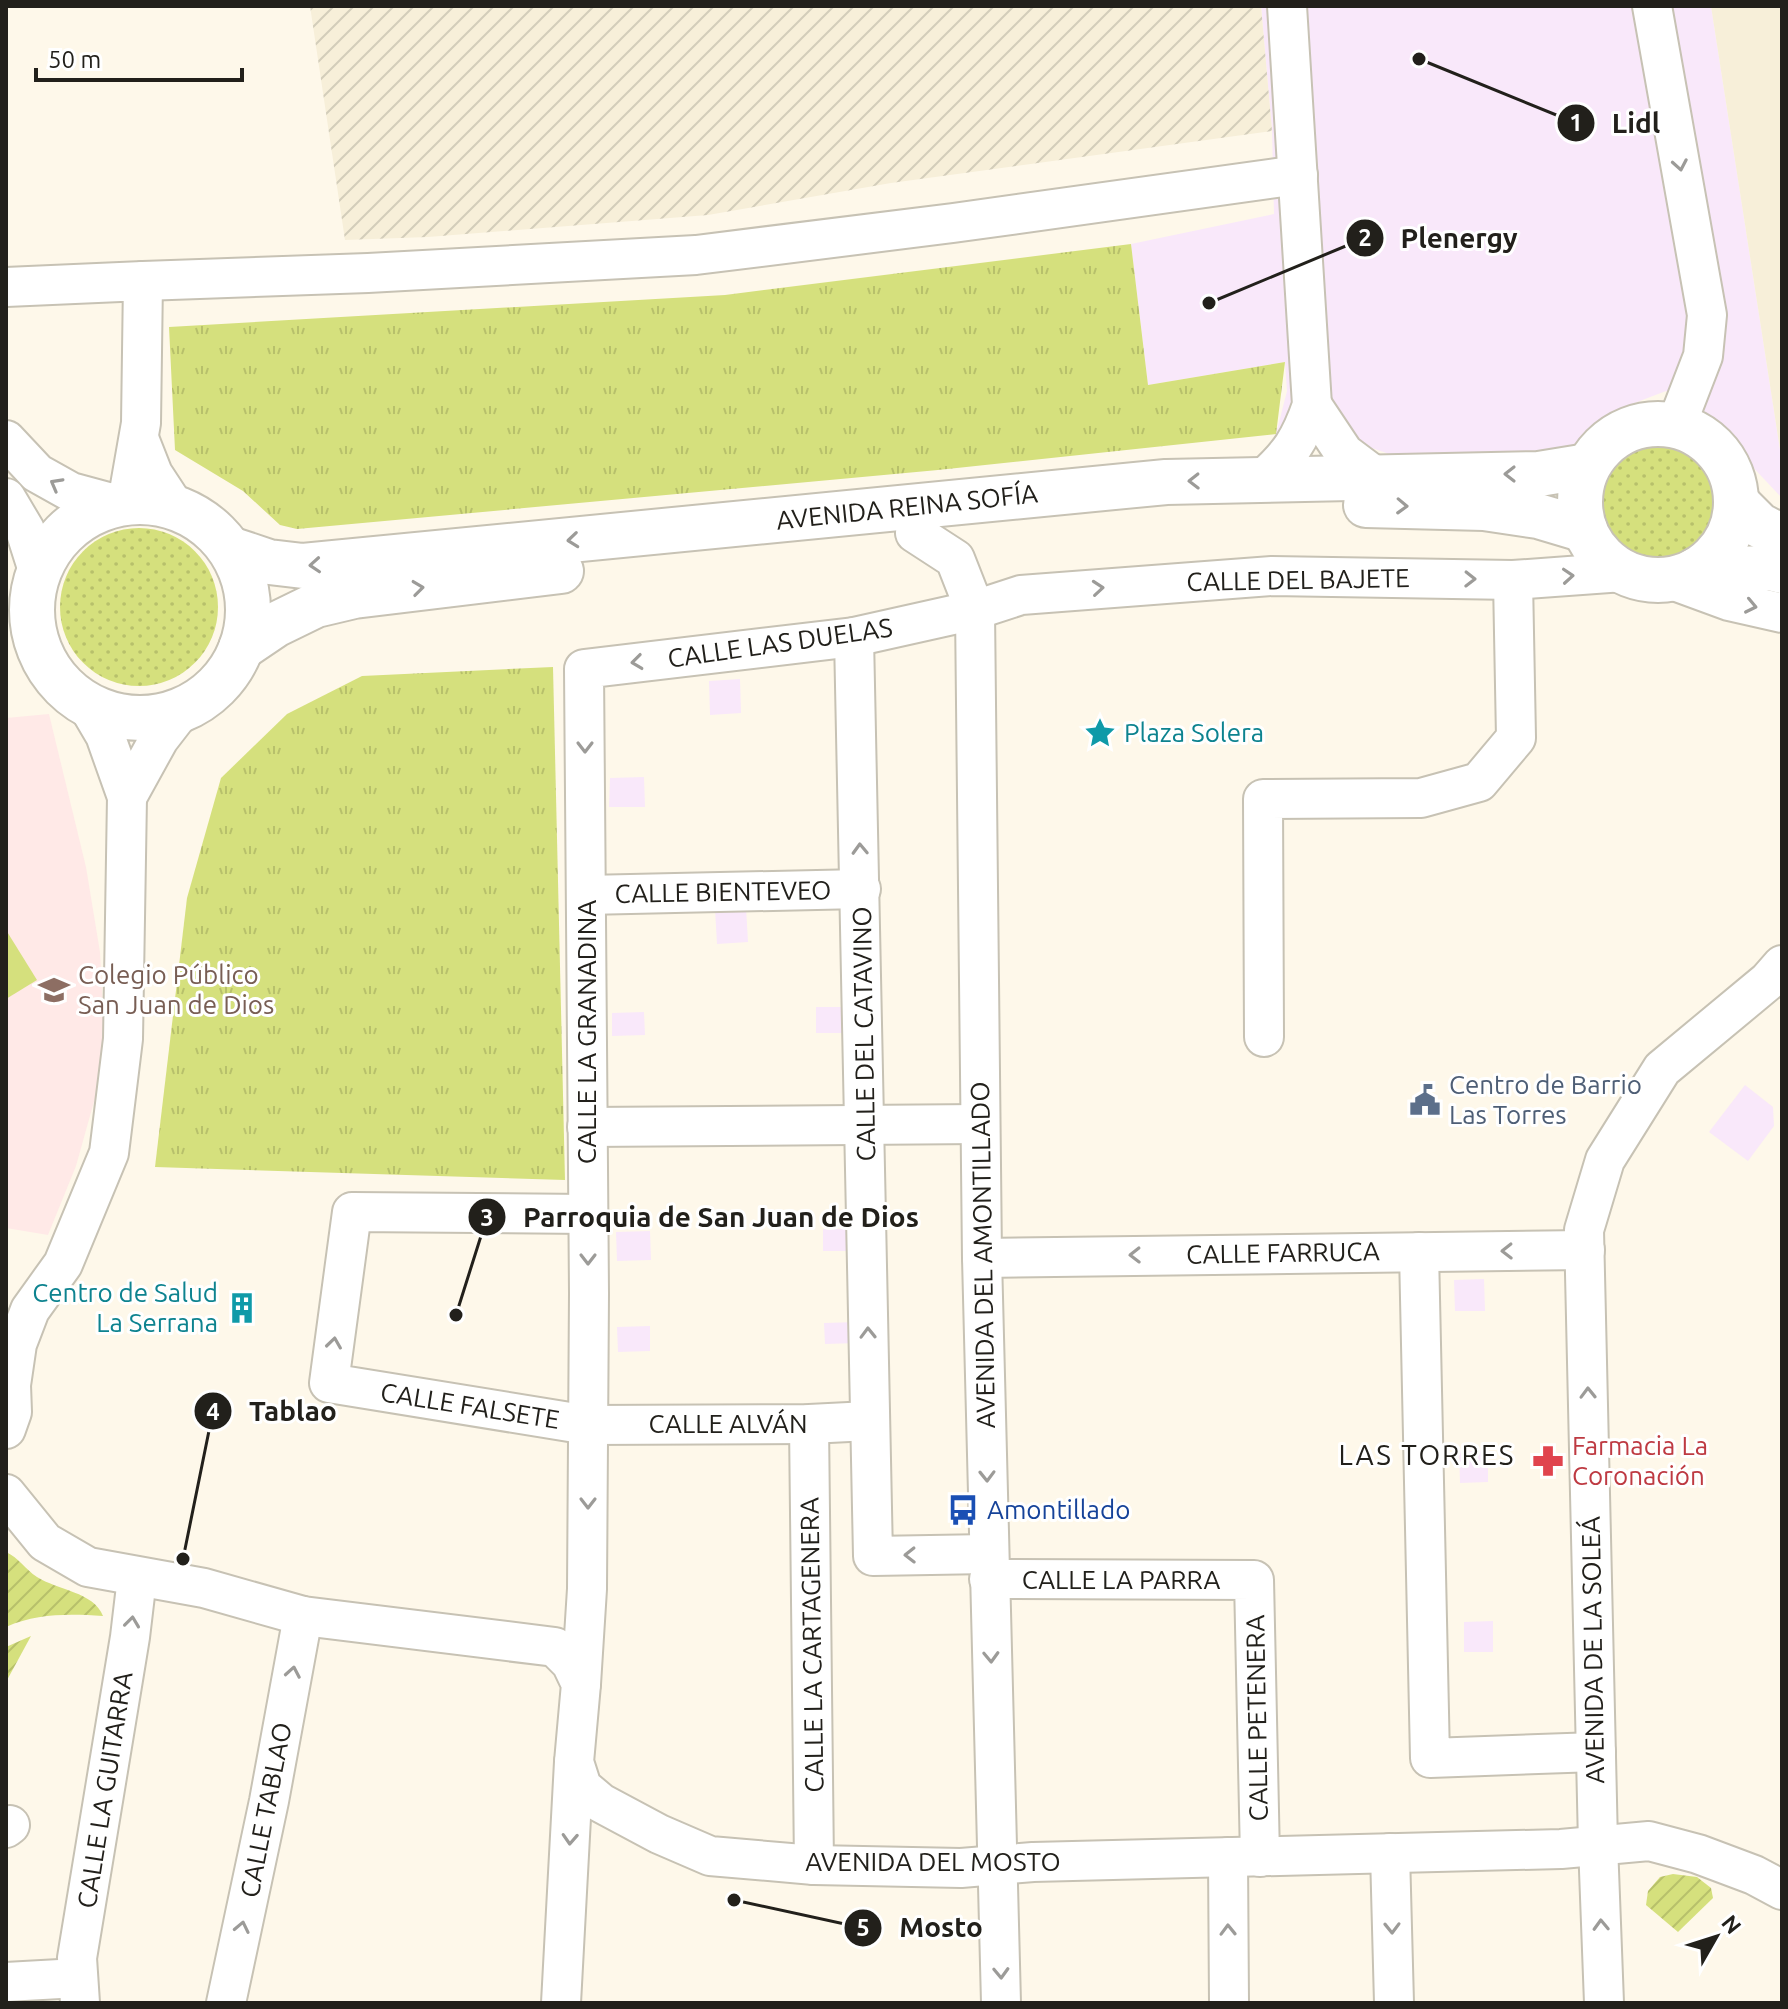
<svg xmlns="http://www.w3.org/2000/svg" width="1788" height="2009" font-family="Ubuntu,sans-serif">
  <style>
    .commercial { fill: #f9e8fa }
    .industrial { fill: url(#industrial-furrows) }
    .education { fill: #ffe9e7 }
    .built { fill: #f7efd9 }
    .grass { fill: url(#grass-dots) }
    .park { fill: url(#park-tufts) }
    .garden { fill: url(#garden-furrows) }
    .pitch { fill: #d5e07d }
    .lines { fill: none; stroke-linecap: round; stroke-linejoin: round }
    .minor-casing { stroke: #c7c2b4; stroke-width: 42 }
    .major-casing { stroke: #c7c2b4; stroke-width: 48 }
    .minor { stroke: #fff; stroke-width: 38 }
    .major { stroke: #fff; stroke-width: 44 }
    .oneway { stroke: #9c9b98 }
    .labels { text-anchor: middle; stroke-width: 6; stroke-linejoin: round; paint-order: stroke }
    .street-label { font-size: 26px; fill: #22201b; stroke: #fff }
    .culture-label { font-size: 26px; fill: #0d838f; stroke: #fff; text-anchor: start }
    .education-label { font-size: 26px; fill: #785e54; stroke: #fff; text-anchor: start }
    .service-label { font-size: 26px; fill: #4e5e75; stroke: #fff; text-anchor: start }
    .health-label { font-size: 26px; fill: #be3a42; stroke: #fff; text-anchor: start }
    .transit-label { font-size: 26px; fill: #164399; stroke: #fff; text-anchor: start }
    .neighbourhood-label { font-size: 28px; letter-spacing: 2px; fill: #22201b; stroke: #fff }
    .leader { fill: none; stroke: #22201b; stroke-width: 3 }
    .callout-dot { fill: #22201b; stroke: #fff; stroke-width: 3 }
    .mark-label { font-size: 24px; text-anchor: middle; font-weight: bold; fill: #fff }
    .callout-label { font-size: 28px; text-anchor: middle; font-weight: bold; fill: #22201b; stroke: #fff; stroke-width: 6; stroke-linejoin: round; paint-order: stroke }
  </style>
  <defs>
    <pattern id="industrial-furrows" width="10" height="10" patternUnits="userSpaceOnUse" patternTransform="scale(2)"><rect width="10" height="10" fill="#f7efd9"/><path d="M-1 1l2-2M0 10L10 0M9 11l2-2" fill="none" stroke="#d3cdba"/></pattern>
    <pattern id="grass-dots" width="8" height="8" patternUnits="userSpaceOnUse" patternTransform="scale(2)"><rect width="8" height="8" fill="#d5e07d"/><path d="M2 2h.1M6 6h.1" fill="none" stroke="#b7c06b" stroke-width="1.8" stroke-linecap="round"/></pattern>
    <pattern id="park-tufts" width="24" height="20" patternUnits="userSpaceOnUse" patternTransform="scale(2)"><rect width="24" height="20" fill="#d5e07d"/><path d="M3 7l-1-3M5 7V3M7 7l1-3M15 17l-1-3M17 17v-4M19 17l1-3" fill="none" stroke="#b7c06b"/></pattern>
    <pattern id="garden-furrows" width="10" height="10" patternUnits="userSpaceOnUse" patternTransform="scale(2)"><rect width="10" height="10" fill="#d5e07d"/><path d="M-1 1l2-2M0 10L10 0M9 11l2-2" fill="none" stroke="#b7c06b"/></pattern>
  </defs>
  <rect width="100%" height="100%" fill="#fef8ea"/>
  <g class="commercial">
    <polygon points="1261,6 1711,6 1782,462 1782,498 1748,462 1666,391 1624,407 1579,451 1407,460 1363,445 1276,434 1287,391 1285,362 1148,385 1131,244 1274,214 1272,131"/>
    <polygon points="740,679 741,713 710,715 709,681"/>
    <polygon points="644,777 645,807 609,807 610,778"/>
    <polygon points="746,907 748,942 717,944 715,909"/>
    <rect x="816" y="1007" width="32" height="26"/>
    <polygon points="644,1012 645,1035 612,1036 612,1013"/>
    <polygon points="1745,1085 1773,1107 1774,1126 1748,1161 1709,1132"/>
    <rect x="823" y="1229" width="33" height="22"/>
    <polygon points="650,1231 651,1260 617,1261 616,1232"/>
    <polygon points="1484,1279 1485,1311 1455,1311 1454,1280"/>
    <polygon points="857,1322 858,1343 825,1344 824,1323"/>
    <polygon points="650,1326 650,1351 618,1352 617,1327"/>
    <polygon points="1459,1451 1488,1451 1488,1482 1460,1483"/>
    <polygon points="1493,1621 1493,1652 1464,1652 1464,1622"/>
  </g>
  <polygon class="industrial" points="310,6 1261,6 1272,131 891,183 708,215 428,237 345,240"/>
  <g class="education">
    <polygon points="49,714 86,867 100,952 104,1028 95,1098 76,1166 48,1235 6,1228 6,718"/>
    <polygon points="1780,1173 1782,1173 1782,1606 1780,1360"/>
  </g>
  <polygon class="built" points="1711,6 1782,6 1782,462"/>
  <g class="grass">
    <circle cx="1659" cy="499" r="59"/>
    <circle cx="139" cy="607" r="79"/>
  </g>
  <g class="park">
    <polygon points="1131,244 1148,385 1285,362 1276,434 938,470 297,529 280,525 243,491 175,450 169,327 725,295"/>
    <polygon points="553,667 565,1180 155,1167 187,898 221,778 287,714 362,676"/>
  </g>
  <g class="garden">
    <path d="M 6,1552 C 19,1558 25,1569 37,1577 C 57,1590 94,1592 103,1616 C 69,1614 38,1613 6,1627 Z"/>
    <polygon points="31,1636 6,1682 6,1647"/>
    <polygon points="1673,1874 1697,1877 1711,1888 1713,1898 1678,1932 1646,1905 1648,1891 1660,1877"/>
  </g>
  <polygon class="pitch" points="6,930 37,980 6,999"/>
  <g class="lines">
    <defs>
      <g id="minor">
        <polyline points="1652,6 1707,315 1703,356 1676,426"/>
        <polyline points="143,281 368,273 696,255 953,223 1298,175"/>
        <polyline points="6,287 143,281 141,423 127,503"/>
        <polyline points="1312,405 1344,453 1376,477"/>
        <polyline points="6,440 37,473 71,492 119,505"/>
        <polyline points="140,441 153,474 174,506"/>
        <path d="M 1262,480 C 1290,455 1300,440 1312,405 L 1287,6"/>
        <polyline points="6,498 25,530 39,574"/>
        <polyline points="915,533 955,559 975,610 982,1258 1001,2003"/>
        <polyline points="1669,579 1729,601 1782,613"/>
        <polyline points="854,637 873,1556 988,1554"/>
        <polyline points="127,797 159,739 183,708"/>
        <polyline points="586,895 861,889"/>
        <polyline points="1264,1037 1263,799 1421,798 1479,782 1516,738 1513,580"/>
        <polyline points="587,1127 980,1124"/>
        <polyline points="588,1214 352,1212 329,1383 588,1425 809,1424 869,1421"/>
        <polyline points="1419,1252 1430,1758 1596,1752"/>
        <polyline points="982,1258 1585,1250"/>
        <polyline points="809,1424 814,1865"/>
        <polyline points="6,1429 12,1412 11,1385 17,1344 30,1310 63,1264 109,1153 123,1039 127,797 105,735 85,701"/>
        <polyline points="6,1494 45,1542 88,1567 204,1588 303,1616 555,1647 571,1663 581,1684 574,1762 582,1787 601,1803 659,1834 710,1856 814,1865 961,1868 1033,1862 1561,1849 1649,1841 1698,1854 1754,1875 1782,1890"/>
        <polyline points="989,1579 1254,1580 1260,1857"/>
        <polyline points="581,1684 587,1589 589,1293 584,669 854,637 975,610 1021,595 1272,576 1513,580 1623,572"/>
        <polyline points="6,1828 10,1825"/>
        <polyline points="1390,1853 1394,2003"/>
        <polyline points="1228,1857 1229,2003"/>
        <polyline points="6,1982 78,1978"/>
        <polyline points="80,2003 77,1958 130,1637 137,1578"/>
        <polyline points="226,2003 269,1801 303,1616"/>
        <polyline points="561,2003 574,1762"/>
        <polyline points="1604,2003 1598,1844 1584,1230 1605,1160 1662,1069 1768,981 1782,965"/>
      </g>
      <g id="major">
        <circle cx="1658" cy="502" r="78"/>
        <polyline points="1736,502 1759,525 1782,537"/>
        <circle cx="140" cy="610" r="108"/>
        <polyline points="1366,505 1484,508 1538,516 1585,530"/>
        <polyline points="230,549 269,562 303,566 1166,482 1539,474 1588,466"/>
        <polyline points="1696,570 1770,568 1782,571"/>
        <polyline points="241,648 275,625 316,605 354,596 561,571"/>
      </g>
    </defs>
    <use href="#minor" class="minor-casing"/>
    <use href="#major" class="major-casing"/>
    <use href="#minor" class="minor"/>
    <use href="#major" class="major"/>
  </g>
  <defs><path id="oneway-chevron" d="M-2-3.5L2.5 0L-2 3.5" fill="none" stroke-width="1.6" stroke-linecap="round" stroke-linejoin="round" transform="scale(2)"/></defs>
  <g class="oneway">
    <use href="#oneway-chevron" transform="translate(1680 165) rotate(80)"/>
    <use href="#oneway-chevron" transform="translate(1510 474) rotate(180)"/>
    <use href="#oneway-chevron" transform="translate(1194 481) rotate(179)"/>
    <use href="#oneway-chevron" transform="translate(56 484) rotate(-151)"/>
    <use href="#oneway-chevron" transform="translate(1402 506) rotate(2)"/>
    <use href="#oneway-chevron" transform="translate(573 540) rotate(174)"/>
    <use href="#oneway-chevron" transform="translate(315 565) rotate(176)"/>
    <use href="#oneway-chevron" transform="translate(1568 576) rotate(-4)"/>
    <use href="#oneway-chevron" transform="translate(1470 579) rotate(1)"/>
    <use href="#oneway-chevron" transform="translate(418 588) rotate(-7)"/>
    <use href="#oneway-chevron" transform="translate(1098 588) rotate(-5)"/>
    <use href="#oneway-chevron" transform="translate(1751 606) rotate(12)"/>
    <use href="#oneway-chevron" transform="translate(637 662) rotate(173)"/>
    <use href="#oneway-chevron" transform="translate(585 747) rotate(90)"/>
    <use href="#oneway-chevron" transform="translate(860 849) rotate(-92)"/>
    <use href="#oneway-chevron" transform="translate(1507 1251) rotate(179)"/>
    <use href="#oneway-chevron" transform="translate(1135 1255) rotate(179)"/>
    <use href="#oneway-chevron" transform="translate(588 1259) rotate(90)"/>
    <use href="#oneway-chevron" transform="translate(868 1333) rotate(-91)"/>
    <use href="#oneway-chevron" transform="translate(334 1343) rotate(-82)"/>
    <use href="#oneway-chevron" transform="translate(1588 1393) rotate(-91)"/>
    <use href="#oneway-chevron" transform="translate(987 1476) rotate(89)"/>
    <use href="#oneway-chevron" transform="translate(588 1503) rotate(90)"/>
    <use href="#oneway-chevron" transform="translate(910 1555) rotate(179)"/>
    <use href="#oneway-chevron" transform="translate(132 1622) rotate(-83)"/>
    <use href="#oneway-chevron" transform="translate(991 1657) rotate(88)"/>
    <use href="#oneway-chevron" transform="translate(293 1672) rotate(-80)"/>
    <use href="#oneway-chevron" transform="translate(570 1839) rotate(93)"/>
    <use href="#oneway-chevron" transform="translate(1601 1925) rotate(-92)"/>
    <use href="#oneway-chevron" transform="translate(242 1927) rotate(-78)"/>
    <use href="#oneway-chevron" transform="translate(1392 1928) rotate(89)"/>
    <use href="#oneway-chevron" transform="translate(1228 1930) rotate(-91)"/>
    <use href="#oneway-chevron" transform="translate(1001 1973) rotate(88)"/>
  </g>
  <defs>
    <symbol id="sight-bare" viewBox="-9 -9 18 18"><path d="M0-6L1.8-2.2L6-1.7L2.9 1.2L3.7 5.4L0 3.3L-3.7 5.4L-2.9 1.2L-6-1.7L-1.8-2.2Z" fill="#0f9aa8" stroke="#fff" stroke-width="2.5" paint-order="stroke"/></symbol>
    <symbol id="university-bare" viewBox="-9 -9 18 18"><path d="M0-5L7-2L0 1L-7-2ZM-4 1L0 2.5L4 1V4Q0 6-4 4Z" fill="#8d6e63" stroke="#fff" stroke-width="2.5" paint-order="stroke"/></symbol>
    <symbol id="civic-bare" viewBox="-9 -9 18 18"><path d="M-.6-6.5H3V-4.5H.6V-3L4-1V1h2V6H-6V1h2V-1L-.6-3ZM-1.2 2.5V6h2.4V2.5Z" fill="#5c6f8a" stroke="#fff" stroke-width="2.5" paint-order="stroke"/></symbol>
    <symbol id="building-bare" viewBox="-9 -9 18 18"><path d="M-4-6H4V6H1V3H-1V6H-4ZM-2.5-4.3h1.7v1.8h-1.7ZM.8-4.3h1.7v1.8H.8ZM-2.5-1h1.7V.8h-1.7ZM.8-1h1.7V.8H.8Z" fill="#0f9aa8" stroke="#fff" stroke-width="2.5" paint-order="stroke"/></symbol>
    <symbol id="pharmacy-bare" viewBox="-9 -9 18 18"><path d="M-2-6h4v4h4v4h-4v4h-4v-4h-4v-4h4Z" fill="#e0444e" stroke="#fff" stroke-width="2.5" paint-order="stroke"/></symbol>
    <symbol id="bus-bare" viewBox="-9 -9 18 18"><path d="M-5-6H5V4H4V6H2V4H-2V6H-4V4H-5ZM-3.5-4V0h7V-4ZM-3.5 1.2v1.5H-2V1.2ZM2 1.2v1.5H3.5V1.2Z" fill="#1a4fb4" stroke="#fff" stroke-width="2.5" paint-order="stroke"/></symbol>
  </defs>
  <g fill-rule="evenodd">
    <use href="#sight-bare" x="1078" y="711" width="44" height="44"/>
    <use href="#university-bare" x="32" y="968" width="44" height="44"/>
    <use href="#civic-bare" x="1403" y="1078" width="44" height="44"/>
    <use href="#building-bare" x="220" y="1286" width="44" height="44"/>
    <use href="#pharmacy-bare" x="1526" y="1439" width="44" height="44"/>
    <use href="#bus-bare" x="941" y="1488" width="44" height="44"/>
  </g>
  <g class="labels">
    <g class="street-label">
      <text transform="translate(907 507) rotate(-6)" y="9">AVENIDA REINA SOFÍA</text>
      <text transform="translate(1298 580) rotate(-1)" y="9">CALLE DEL BAJETE</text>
      <text transform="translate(780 643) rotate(-8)" y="9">CALLE LAS DUELAS</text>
      <text transform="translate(723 892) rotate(-1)" y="9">CALLE BIENTEVEO</text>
      <text transform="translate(587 1032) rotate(-90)" y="9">CALLE LA GRANADINA</text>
      <text transform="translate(864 1034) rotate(-91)" y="9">CALLE DEL CATAVINO</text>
      <text transform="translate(1283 1253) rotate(-1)" y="9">CALLE FARRUCA</text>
      <text transform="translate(983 1255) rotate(-91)" y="9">AVENIDA DEL AMONTILLADO</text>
      <text transform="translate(470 1406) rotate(9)" y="9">CALLE FALSETE</text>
      <text x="728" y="1433">CALLE ALVÁN</text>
      <text x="1121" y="1589">CALLE LA PARRA</text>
      <text transform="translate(812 1645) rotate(-91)" y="9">CALLE LA CARTAGENERA</text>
      <text transform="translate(1593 1650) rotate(-91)" y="9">AVENIDA DE LA SOLEÁ</text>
      <text transform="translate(1257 1718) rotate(-91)" y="9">CALLE PETENERA</text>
      <text transform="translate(105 1790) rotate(-81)" y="9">CALLE LA GUITARRA</text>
      <text transform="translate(266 1810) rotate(-79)" y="9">CALLE TABLAO</text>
      <text x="933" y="1871">AVENIDA DEL MOSTO</text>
    </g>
    <g class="culture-label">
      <text x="1124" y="742">Plaza Solera</text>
      <text x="218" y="1302" text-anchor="end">Centro de Salud<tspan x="218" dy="30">La Serrana</tspan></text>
    </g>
    <g class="education-label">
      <text x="78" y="984">Colegio Público<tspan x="78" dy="30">San Juan de Dios</tspan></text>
    </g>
    <g class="service-label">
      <text x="1449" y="1094">Centro de Barrio<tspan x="1449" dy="30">Las Torres</tspan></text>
    </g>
    <g class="health-label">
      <text x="1572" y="1455">Farmacia La<tspan x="1572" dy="30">Coronación</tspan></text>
    </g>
    <g class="transit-label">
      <text x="987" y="1519">Amontillado</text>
    </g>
    <g class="neighbourhood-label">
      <text x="1427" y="1465">LAS TORRES</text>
    </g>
  </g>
  <path class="leader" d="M1419 59L1576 123M1209 303L1365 238M456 1315L487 1217M183 1559L213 1411M734 1900L863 1928"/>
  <g class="callout-dot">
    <circle cx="1419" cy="59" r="8"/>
    <circle cx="1209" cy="303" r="8"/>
    <circle cx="456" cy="1315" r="8"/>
    <circle cx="183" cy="1559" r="8"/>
    <circle cx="734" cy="1900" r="8"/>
    <circle cx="1576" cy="123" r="20"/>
    <circle cx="1365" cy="238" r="20"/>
    <circle cx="487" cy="1217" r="20"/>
    <circle cx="213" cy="1411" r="20"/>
    <circle cx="863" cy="1928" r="20"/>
  </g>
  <g class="mark-label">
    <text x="1576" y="131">1</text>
    <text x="1365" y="246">2</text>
    <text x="487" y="1226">3</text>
    <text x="213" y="1420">4</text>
    <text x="863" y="1936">5</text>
  </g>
  <g class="callout-label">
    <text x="1636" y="133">Lidl</text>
    <text x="1459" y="248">Plenergy</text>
    <text x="721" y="1227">Parroquia de San Juan de Dios</text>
    <text x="293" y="1421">Tablao</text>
    <text x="941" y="1937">Mosto</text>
  </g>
  <rect width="1788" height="2009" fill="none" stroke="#22201b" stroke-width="16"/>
  <g transform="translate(1716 1937) rotate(51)" stroke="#ffffff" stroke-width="6" paint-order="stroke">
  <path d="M0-6L14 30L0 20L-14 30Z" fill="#22201b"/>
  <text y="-12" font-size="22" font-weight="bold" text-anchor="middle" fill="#22201b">N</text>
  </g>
  <path d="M36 68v12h206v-12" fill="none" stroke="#22201b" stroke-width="4"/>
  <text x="48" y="68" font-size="24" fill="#22201b" stroke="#ffffff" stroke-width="6" paint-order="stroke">50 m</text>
</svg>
